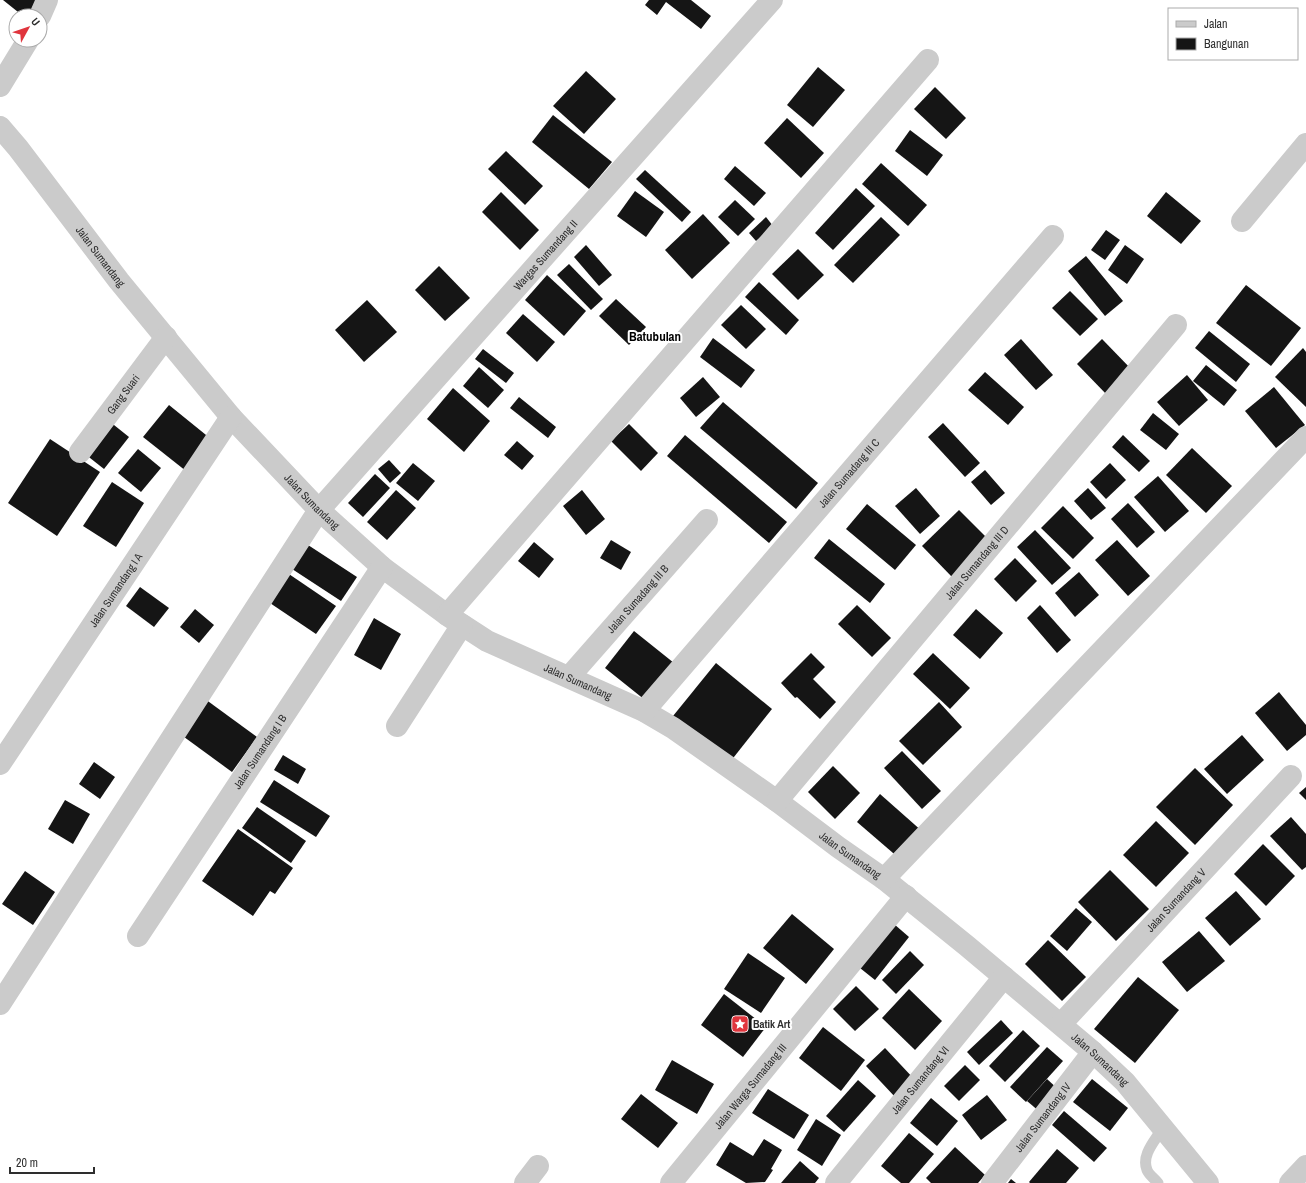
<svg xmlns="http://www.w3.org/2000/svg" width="1306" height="1183" font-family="'Archivo Narrow',sans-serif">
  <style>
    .building { fill: #151515 }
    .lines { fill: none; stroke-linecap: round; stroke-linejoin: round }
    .service { stroke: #cbcbcb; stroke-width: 11 }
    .minor { stroke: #cbcbcb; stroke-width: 22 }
    .labels { text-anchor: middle; stroke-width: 4; stroke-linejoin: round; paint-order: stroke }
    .street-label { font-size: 11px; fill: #2e2e2e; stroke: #fff }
    .poi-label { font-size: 11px; font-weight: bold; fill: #2e2e2e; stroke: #fff; text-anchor: start }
    .quarter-label { font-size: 13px; font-weight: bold; fill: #000; stroke: #fff }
  </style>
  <rect width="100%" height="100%" fill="#fff"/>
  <g class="building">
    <polygon points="3,0 40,0 28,16 23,16"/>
    <polygon points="649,0 691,0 711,16 701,29 666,2 657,15 645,5"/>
    <polygon points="818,67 845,90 813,127 787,105"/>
    <polygon points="586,71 616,99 584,134 553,106"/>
    <polygon points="935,87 966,118 946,139 914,109"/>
    <polygon points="553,115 612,162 589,189 532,142"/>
    <polygon points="787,118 824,153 801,178 764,143"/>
    <polygon points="910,130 943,155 927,176 895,151"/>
    <polygon points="506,151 543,186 525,205 488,169"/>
    <polygon points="881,163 927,205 908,226 862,184"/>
    <polygon points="735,166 766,193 754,206 724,179"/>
    <polygon points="645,170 691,212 682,222 636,179"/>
    <polygon points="856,188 875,206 833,250 815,233"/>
    <polygon points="635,191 664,212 646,237 617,216"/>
    <polygon points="501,192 539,230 520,250 482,212"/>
    <polygon points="1166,192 1201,221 1181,244 1147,216"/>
    <polygon points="735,200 755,219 738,236 718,217"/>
    <polygon points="703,214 730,243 692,279 665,250"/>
    <polygon points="766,217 773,226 756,241 749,233"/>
    <polygon points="881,217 900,235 853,283 834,265"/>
    <polygon points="1106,230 1120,240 1105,260 1091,250"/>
    <polygon points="586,245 612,275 599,286 574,257"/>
    <polygon points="1125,245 1144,259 1127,284 1108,270"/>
    <polygon points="798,249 824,275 798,300 772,274"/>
    <polygon points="1086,256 1123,301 1105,316 1068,271"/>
    <polygon points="569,264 603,299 591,310 557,275"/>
    <polygon points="439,266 470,298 445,321 415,290"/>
    <polygon points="547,275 586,311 564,336 525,300"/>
    <polygon points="759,282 799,320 786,335 745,297"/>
    <polygon points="1246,285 1301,328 1271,366 1216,323"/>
    <polygon points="1070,291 1098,319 1080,336 1052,308"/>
    <polygon points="616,299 646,327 629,345 599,316"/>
    <polygon points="367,300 397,332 364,362 335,330"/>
    <polygon points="741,305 766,329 746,349 721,325"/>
    <polygon points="523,314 555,342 537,362 506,333"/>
    <polygon points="1209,331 1250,364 1236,382 1195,348"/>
    <polygon points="713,338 755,370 741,388 700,357"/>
    <polygon points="1021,339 1053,375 1036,390 1004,355"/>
    <polygon points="1102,339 1133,371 1108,396 1077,364"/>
    <polygon points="1303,348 1306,352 1306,407 1275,377"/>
    <polygon points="483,349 514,373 506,383 475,359"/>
    <polygon points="1206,365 1237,390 1224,406 1193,381"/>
    <polygon points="479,367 504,390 488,408 463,386"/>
    <polygon points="985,372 1024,407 1008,425 968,390"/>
    <polygon points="1187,375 1208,400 1179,426 1157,402"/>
    <polygon points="703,377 720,397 696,417 680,398"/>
    <polygon points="1274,387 1305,425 1276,448 1245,411"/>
    <polygon points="453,388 490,421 464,452 427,419"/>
    <polygon points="519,397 556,427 548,438 510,408"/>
    <polygon points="723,402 818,483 796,509 700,428"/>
    <polygon points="169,405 211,439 186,471 143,437"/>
    <polygon points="1153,413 1179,434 1166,450 1140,430"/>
    <polygon points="109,421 129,437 104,469 85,454"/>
    <polygon points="943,423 980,463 965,477 928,437"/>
    <polygon points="629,424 658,453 641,471 611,441"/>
    <polygon points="685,435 787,522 769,543 667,456"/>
    <polygon points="1123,435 1150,461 1139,472 1112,447"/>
    <polygon points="50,439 100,472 57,536 8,503"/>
    <polygon points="517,441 534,456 522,470 504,455"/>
    <polygon points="1192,448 1232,486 1206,513 1166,475"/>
    <polygon points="138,449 161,468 141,492 118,473"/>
    <polygon points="389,460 401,473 390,483 378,469"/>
    <polygon points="413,463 435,481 418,501 396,483"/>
    <polygon points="1110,463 1126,480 1106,499 1090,482"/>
    <polygon points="985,470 1005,493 991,505 971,482"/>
    <polygon points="375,474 390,488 363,517 348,503"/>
    <polygon points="1158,476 1189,511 1165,532 1134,497"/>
    <polygon points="112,482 144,503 116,547 83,526"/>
    <polygon points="916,488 940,516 920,534 895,506"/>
    <polygon points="1088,488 1106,508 1091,520 1074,501"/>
    <polygon points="396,490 416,508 387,540 367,522"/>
    <polygon points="582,490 605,519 586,535 563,506"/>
    <polygon points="1128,503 1155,532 1137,548 1111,519"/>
    <polygon points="867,504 916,545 895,570 846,529"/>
    <polygon points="1063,506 1094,538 1073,559 1041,528"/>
    <polygon points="959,510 989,540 952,577 922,546"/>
    <polygon points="1035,530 1071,568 1052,585 1017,547"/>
    <polygon points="829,539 885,584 870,603 814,558"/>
    <polygon points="611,540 631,552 621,570 600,558"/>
    <polygon points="1117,540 1150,576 1128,596 1095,560"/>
    <polygon points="534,542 554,559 539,578 518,561"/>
    <polygon points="305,543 357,577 341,601 289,567"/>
    <polygon points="1015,558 1037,581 1016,602 994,579"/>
    <polygon points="283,570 336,606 316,634 264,599"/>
    <polygon points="1079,572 1099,595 1075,617 1055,593"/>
    <polygon points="140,587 169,608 154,627 126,606"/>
    <polygon points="857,605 891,638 872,657 838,624"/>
    <polygon points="1040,605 1071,640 1057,653 1027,618"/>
    <polygon points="195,609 214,625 199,643 180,627"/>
    <polygon points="976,609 1003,633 980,659 953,635"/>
    <polygon points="374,618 401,634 381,670 354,655"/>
    <polygon points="634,631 674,663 645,700 605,668"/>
    <polygon points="811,653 825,667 813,679 836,702 820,719 797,697 795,698 781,683"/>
    <polygon points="933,653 970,688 950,709 913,674"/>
    <polygon points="716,663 772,709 730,762 673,716"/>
    <polygon points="1279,692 1306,725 1306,735 1287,751 1255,713"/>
    <polygon points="205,699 257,737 232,772 180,734"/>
    <polygon points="939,702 962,727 923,765 899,741"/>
    <polygon points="1242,735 1264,760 1227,794 1204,769"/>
    <polygon points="902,751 941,791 922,809 884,768"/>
    <polygon points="283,755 306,769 298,784 274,770"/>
    <polygon points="94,762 115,777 100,799 79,784"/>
    <polygon points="833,766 860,793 835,819 808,792"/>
    <polygon points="1195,768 1233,805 1195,845 1156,807"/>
    <polygon points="274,780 330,816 316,837 260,802"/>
    <polygon points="1306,787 1306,800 1299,793"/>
    <polygon points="880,794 923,832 900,859 857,822"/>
    <polygon points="65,800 90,814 73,844 48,829"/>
    <polygon points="257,807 306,841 291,863 242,828"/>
    <polygon points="1291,817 1306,834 1306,867 1302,870 1270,836"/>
    <polygon points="1156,821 1189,853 1156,887 1123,855"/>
    <polygon points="238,829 293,868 275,894 270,891 253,916 202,881"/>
    <polygon points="1263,844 1295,876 1266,906 1234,874"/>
    <polygon points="1110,870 1149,909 1116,941 1078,902"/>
    <polygon points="25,871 55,892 33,925 2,904"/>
    <polygon points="1236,891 1261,919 1230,946 1205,918"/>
    <polygon points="1076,908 1092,922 1067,951 1050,936"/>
    <polygon points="792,914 834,949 806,984 763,948"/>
    <polygon points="894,924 909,937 875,980 860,968"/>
    <polygon points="1199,931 1225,961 1187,992 1162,962"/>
    <polygon points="1048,940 1086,977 1062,1001 1025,964"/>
    <polygon points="910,951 924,965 896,994 882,980"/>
    <polygon points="748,953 785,978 761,1013 724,989"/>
    <polygon points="1138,977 1179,1010 1135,1063 1094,1029"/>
    <polygon points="856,986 879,1009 855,1031 833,1009"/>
    <polygon points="909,989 942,1021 915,1050 882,1018"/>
    <polygon points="724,994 766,1027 743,1057 701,1025"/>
    <polygon points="1001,1020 1013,1033 979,1065 967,1052"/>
    <polygon points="823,1027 865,1060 841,1091 799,1058"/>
    <polygon points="1023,1030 1040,1046 1005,1082 989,1066"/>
    <polygon points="1047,1047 1063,1061 1026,1102 1010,1087"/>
    <polygon points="885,1048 915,1080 896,1098 866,1066"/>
    <polygon points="672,1060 714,1084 697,1114 655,1090"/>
    <polygon points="965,1065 980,1080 959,1101 944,1086"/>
    <polygon points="1047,1079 1060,1091 1040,1112 1027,1101"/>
    <polygon points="1092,1079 1128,1108 1110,1131 1073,1102"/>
    <polygon points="858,1080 876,1096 844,1132 826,1116"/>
    <polygon points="768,1089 809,1115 794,1139 752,1113"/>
    <polygon points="641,1094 678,1123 658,1148 621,1119"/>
    <polygon points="987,1095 1007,1120 981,1140 962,1115"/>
    <polygon points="931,1098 958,1121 937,1146 910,1123"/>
    <polygon points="1064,1111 1107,1148 1094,1162 1052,1125"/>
    <polygon points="816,1119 841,1135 822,1166 797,1150"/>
    <polygon points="909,1133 934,1154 909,1183 901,1183 881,1166"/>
    <polygon points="764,1139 782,1150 771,1169 773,1170 765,1182 746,1183 716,1165 730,1142 753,1156"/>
    <polygon points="955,1147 985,1175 978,1183 931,1183 926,1178"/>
    <polygon points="1057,1149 1079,1168 1066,1183 1030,1183 1029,1182"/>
    <polygon points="800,1161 819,1178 815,1183 781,1183"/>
    <polygon points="1011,1179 1016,1183 1008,1183"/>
  </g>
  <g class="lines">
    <path class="service" d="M 1158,1183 C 1155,1179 1149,1175 1147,1170 C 1141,1155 1155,1141 1162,1129"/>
    <g class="minor">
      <polyline points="40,16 47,0"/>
      <polyline points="0,86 28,40"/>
      <path id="s1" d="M 0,127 L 18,148 L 119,281 L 231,417 L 319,510 L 382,567 L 447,615 L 487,641 L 644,711 L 673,728 L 777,801 L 838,847 L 884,879 L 967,946 L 1093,1052 L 1125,1082 L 1208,1183"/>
      <polyline points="1242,221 1306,144"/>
      <path id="s2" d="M 80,452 L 166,337"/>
      <polyline points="447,615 928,60"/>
      <path id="s3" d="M 569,677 L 707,520"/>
      <path id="s4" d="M 644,711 L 1053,236"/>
      <polyline points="397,726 462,625"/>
      <path id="s5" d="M 0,764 L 231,417"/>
      <path id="s6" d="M 777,801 L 1176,325"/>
      <polyline points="884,879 1306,437"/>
      <path id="s7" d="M 138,936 L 382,567"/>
      <path id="s8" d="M 0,1004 L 319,510 L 772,0"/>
      <path id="s9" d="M 1061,1024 L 1291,776"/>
      <polyline points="525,1183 538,1166"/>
      <path id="s10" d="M 671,1183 L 906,896"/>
      <path id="s11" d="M 836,1183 L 1004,977"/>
      <path id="s12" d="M 992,1183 L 1093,1052"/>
      <polyline points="1290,1183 1306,1166"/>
    </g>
  </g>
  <defs>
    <symbol id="sight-square" viewBox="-11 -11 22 22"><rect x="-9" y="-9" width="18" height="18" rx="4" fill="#e0353d" stroke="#fff"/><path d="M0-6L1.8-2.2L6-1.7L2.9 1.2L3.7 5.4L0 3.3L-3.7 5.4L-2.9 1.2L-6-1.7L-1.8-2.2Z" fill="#fff"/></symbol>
  </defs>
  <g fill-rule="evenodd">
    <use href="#sight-square" x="730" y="1014" width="20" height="20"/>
  </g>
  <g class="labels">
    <g class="street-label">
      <text dy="4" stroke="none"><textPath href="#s8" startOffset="929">Wargas Sumandang II</textPath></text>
      <text dy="4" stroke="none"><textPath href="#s1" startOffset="164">Jalan Sumandang</textPath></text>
      <text dy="4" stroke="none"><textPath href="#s2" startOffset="72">Gang Suari</textPath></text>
      <text dy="4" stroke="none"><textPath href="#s4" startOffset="314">Jalan Sumadang III C</textPath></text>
      <text dy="4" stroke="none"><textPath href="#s1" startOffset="488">Jalan Sumandang</textPath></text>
      <text dy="4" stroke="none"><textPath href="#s6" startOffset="311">Jalan Sumandang III D</textPath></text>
      <text dy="4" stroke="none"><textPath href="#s5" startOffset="209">Jalan Sumandang I A</textPath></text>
      <text dy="4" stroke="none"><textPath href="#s3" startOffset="104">Jalan Sumadang III B</textPath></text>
      <text dy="4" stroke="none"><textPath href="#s1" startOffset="812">Jalan Sumandang</textPath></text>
      <text dy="4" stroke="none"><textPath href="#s7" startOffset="221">Jalan Sumandang I B</textPath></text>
      <text dy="4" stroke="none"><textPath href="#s1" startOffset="1136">Jalan Sumandang</textPath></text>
      <text dy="4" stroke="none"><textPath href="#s9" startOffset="169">Jalan Sumandang V</textPath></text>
      <text dy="4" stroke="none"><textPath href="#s1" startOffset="1459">Jalan Sumandang</textPath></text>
      <text dy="4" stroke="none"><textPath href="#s11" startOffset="133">Jalan Sumandang VI</textPath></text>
      <text dy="4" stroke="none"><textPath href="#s10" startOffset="125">Jalan Warga Sumadang III</textPath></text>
      <text dy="4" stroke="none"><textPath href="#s12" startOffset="83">Jalan Sumandang IV</textPath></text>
    </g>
    <g class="poi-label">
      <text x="753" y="1028">Batik Art</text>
    </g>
    <g class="quarter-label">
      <text x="655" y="341">Batubulan</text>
    </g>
  </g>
  <rect x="1168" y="8" width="130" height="52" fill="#ffffff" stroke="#ababab"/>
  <rect x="1176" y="21" width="20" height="6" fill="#cbcbcb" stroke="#ababab"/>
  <text x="1204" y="28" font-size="12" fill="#2e2e2e">Jalan</text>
  <rect x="1176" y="38" width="20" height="12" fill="#151515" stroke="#ababab"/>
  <text x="1204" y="48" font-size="12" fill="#2e2e2e">Bangunan</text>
  <g transform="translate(28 28) rotate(50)"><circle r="19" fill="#ffffff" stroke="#ababab"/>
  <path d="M0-3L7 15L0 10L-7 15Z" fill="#e0353d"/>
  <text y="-6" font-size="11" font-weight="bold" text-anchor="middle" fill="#2e2e2e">U</text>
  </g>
  <path d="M10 1167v6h84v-6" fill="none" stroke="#2e2e2e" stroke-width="2"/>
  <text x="16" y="1167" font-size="12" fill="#2e2e2e" stroke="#ffffff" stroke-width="3" paint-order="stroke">20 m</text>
</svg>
